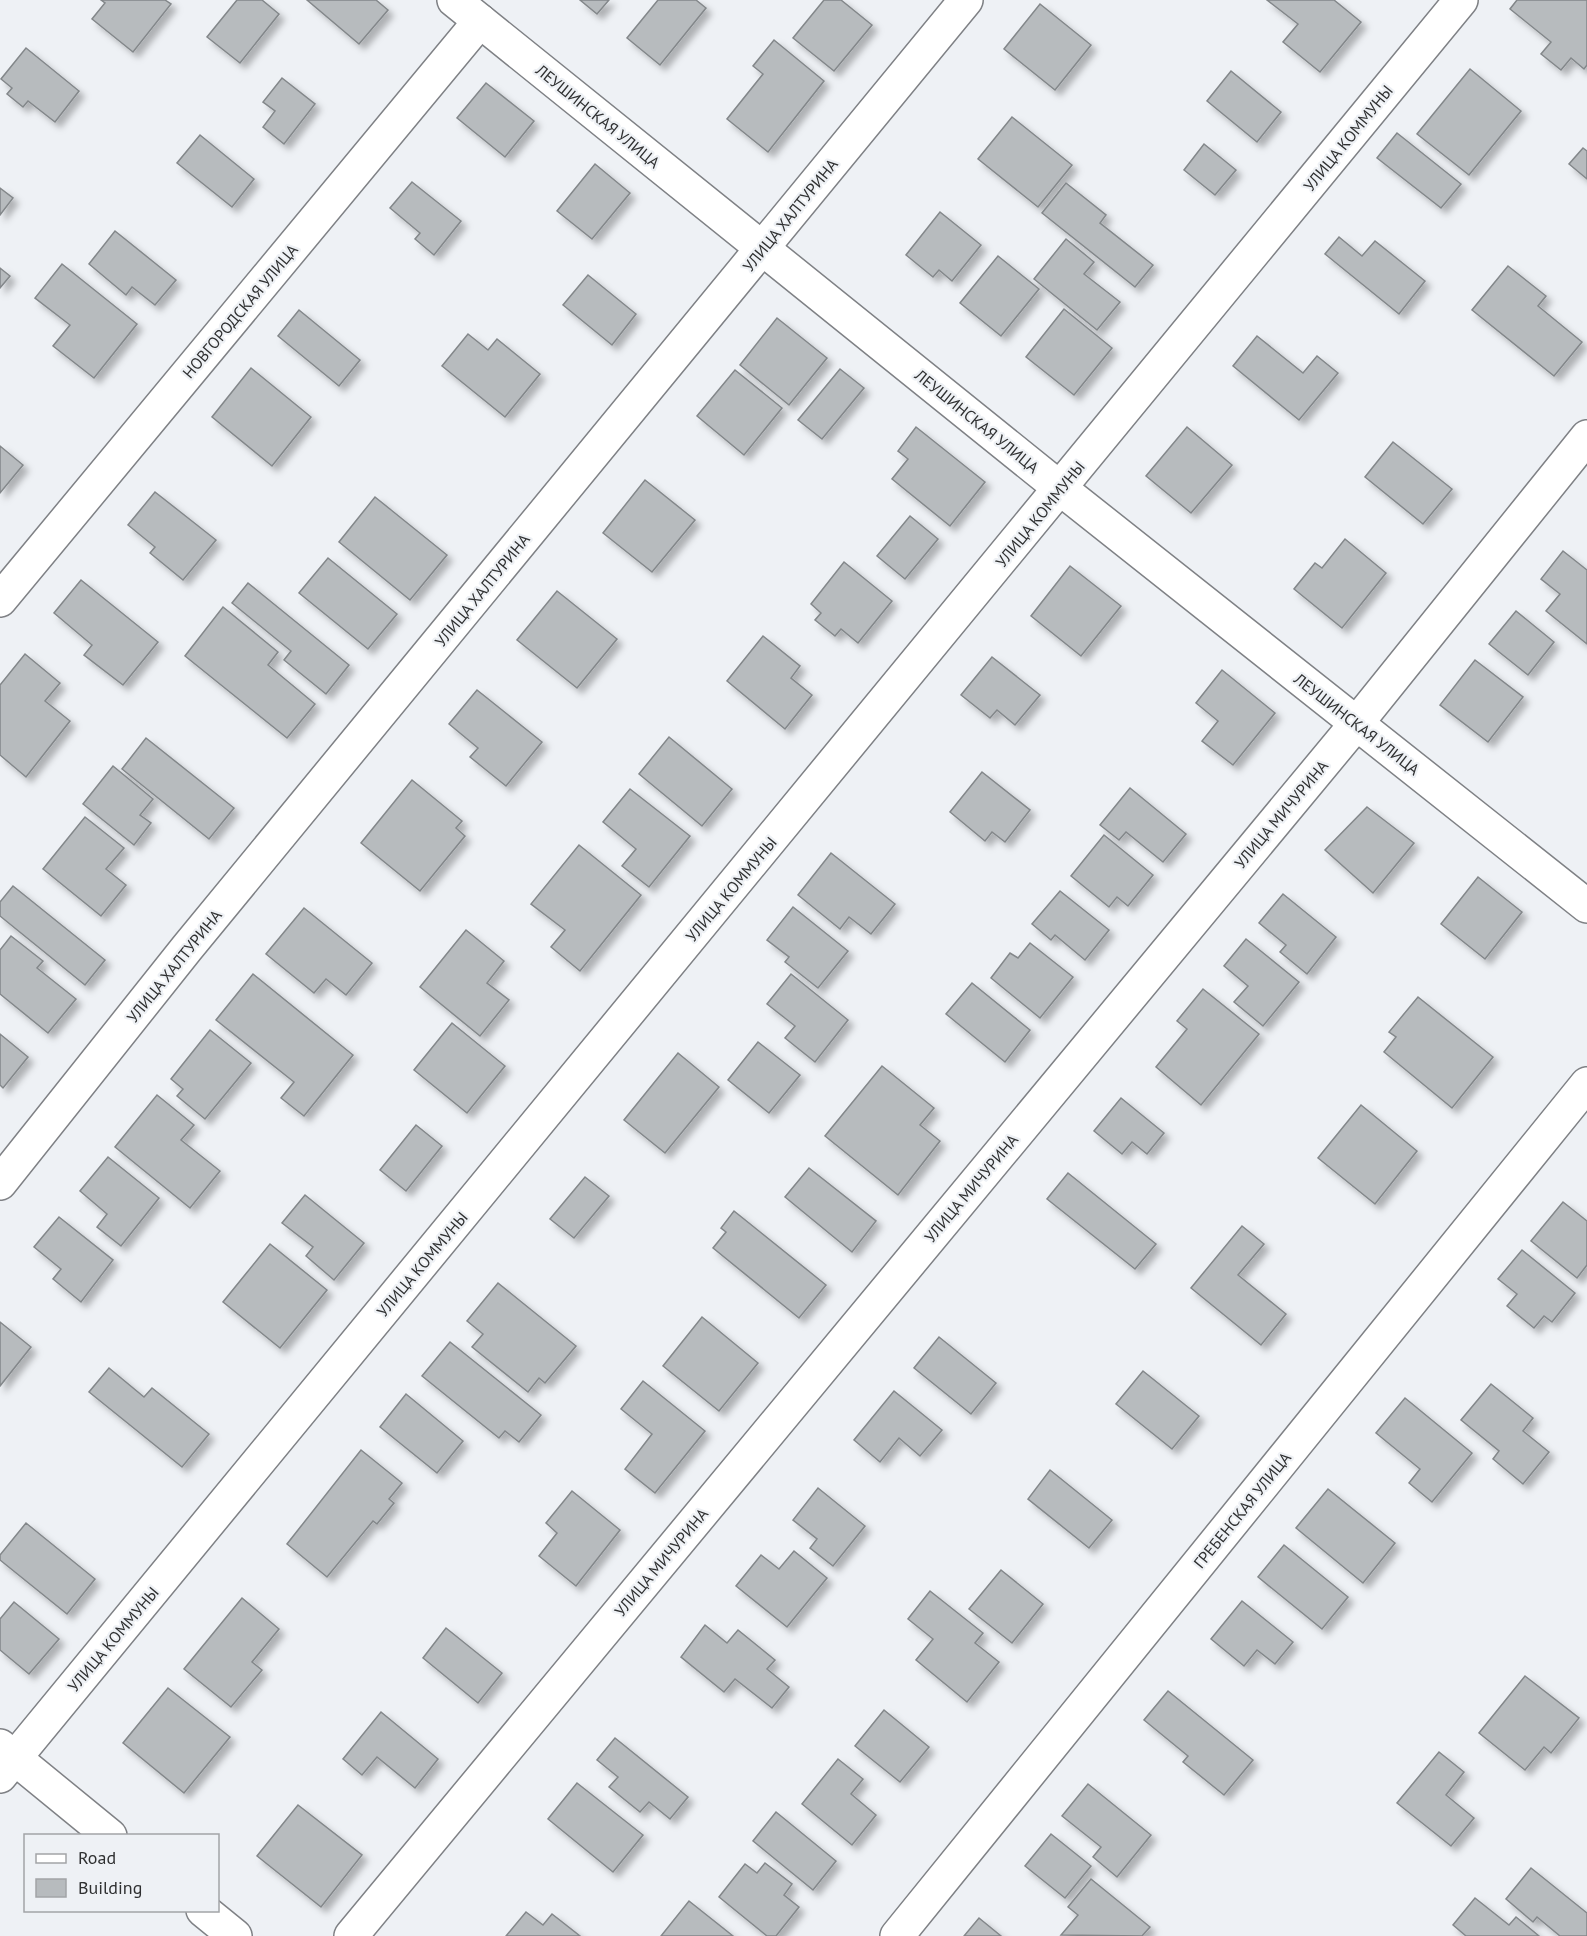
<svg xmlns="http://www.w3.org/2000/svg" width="1587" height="1936" font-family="'PT Sans',sans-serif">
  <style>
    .building { fill: #b7bbbe; stroke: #83878a; stroke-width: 1.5; filter: url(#shadow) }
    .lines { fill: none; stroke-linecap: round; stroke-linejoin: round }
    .minor-casing { stroke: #7f8185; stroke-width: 36 }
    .minor { stroke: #fff; stroke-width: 33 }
    .labels { text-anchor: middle; stroke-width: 4.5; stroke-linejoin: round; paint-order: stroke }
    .street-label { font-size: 16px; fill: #2f3031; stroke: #eef1f5 }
  </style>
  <defs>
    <filter id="shadow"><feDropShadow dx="5.5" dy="5.5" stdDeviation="3" flood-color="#0004"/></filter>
  </defs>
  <rect width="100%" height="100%" fill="#eef1f5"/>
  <g class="building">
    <polygon points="101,0 165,0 171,4 133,52 92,19 105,3"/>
    <polygon points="237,0 262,0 279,14 240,63 207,37"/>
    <polygon points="307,0 376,0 388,10 359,44"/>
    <polygon points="580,0 609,0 597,14"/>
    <polygon points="658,0 696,0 706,8 660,65 627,38"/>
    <polygon points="824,0 841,0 872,25 834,71 793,38"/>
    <polygon points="1267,0 1334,0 1361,22 1320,72 1283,42 1298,24"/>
    <polygon points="1517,0 1587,0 1587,65 1584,69 1571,58 1561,70 1541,54 1551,42 1510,9"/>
    <polygon points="1040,4 1091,45 1055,90 1004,49"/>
    <polygon points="774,40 824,81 768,152 727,119 763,74 753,66"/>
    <polygon points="26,48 79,91 55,122 28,101 23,107 7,94 12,88 1,79"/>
    <polygon points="1470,69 1521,111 1469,175 1417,134"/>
    <polygon points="1231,71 1281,112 1257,142 1207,101"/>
    <polygon points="282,78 315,104 284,144 263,127 275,111 263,102"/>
    <polygon points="486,83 534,121 505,157 457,118"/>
    <polygon points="1012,117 1072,165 1038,207 978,159"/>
    <polygon points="1397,133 1461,184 1441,208 1377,158"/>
    <polygon points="200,135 254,179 232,207 177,163"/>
    <polygon points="1204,144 1236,170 1215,195 1184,170"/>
    <polygon points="1583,148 1587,151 1587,179 1569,164"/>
    <polygon points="595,164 630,193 592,239 557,211"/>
    <polygon points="412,182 461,221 434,255 415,239 420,233 390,208"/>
    <polygon points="1066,183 1106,215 1100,223 1153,265 1135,287 1042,213"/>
    <polygon points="0,188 13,198 0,215"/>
    <polygon points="940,212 981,245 952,281 939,270 933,277 906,255"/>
    <polygon points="115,231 176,280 155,305 132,287 126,295 89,264"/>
    <polygon points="1339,237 1362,256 1375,241 1425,281 1399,314 1325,254"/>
    <polygon points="1066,239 1094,262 1084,274 1120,302 1097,330 1034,279"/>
    <polygon points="998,256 1039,289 1001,336 960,303"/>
    <polygon points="62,264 137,324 94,378 53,346 70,325 35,298"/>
    <polygon points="1508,266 1546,296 1538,306 1582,342 1554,376 1472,310"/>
    <polygon points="0,268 10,276 0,288"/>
    <polygon points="588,275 636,314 612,345 563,305"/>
    <polygon points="1064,309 1112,348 1074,395 1026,357"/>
    <polygon points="299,310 360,360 339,386 278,336"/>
    <polygon points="777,318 827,358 789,405 740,365"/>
    <polygon points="468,334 488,350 497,339 540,374 505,417 442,366"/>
    <polygon points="1257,336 1303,373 1317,356 1338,373 1299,420 1233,366"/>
    <polygon points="251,368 311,417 272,466 212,417"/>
    <polygon points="840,369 864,388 822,439 798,420"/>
    <polygon points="735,370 782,408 744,455 697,416"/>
    <polygon points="916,427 985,482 950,526 892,479 908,459 898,451"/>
    <polygon points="1187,427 1232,465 1191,513 1146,476"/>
    <polygon points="1393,442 1452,489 1423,524 1365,477"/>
    <polygon points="0,446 23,465 0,493"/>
    <polygon points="645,480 695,520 652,572 603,533"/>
    <polygon points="155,492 216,540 183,580 150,553 155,547 128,525"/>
    <polygon points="375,497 447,555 410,600 339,542"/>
    <polygon points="910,516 938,539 905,579 877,556"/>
    <polygon points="1345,539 1386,573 1342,628 1294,589 1315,563 1322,568"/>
    <polygon points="1563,551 1587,570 1587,644 1546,611 1560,594 1541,579"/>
    <polygon points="328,558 397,614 368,649 299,593"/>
    <polygon points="844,562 892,601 858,643 841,629 835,636 815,620 821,613 811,604"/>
    <polygon points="1070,566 1121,606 1081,656 1031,616"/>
    <polygon points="81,580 158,642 123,685 84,655 92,645 54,613"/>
    <polygon points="248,583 349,665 326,694 284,660 291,651 232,603"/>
    <polygon points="557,591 617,639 577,688 517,640"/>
    <polygon points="223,607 278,652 268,665 315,704 287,738 185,656"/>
    <polygon points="1516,611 1554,642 1528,675 1489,644"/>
    <polygon points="763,636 800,666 791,678 812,695 785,729 727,681"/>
    <polygon points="25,654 60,683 45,701 70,721 26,777 0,755 0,685"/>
    <polygon points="992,657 1040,695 1015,725 997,710 990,718 961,695"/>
    <polygon points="1475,660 1523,697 1488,742 1440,705"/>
    <polygon points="1222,670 1275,713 1233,765 1202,741 1218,721 1196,703"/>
    <polygon points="477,690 542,742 506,786 470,757 478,748 449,724"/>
    <polygon points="669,737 732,789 702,826 639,774"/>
    <polygon points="146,738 234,808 209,839 122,769"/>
    <polygon points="113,766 153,799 140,815 151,823 134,845 83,804"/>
    <polygon points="982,772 1030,810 1005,842 992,832 985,841 950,812"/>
    <polygon points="412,780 462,821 456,828 465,836 420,891 361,843"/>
    <polygon points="1130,788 1186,834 1163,862 1126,832 1119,840 1100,825"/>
    <polygon points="630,789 690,836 649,887 622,866 636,849 603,822"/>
    <polygon points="1367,807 1414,843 1373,893 1325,850"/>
    <polygon points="85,817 124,848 106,869 126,885 101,916 43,869"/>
    <polygon points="1104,835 1153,875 1128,906 1117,897 1109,907 1071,876"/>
    <polygon points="579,845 641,895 580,971 551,947 565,930 531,904"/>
    <polygon points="831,853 895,904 871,934 849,917 840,929 798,895"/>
    <polygon points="1478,877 1522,912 1485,959 1441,924"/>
    <polygon points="13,886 105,960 85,985 0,916 0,902"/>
    <polygon points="1060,891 1109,930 1085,960 1055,935 1051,940 1032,924"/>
    <polygon points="1283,894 1336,937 1307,974 1280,952 1286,945 1259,923"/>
    <polygon points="793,907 848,951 818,988 785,962 789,957 767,940"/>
    <polygon points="304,908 372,963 346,995 326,979 314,993 266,954"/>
    <polygon points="466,930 504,961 487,983 509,1000 480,1036 420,987"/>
    <polygon points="11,936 43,961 37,968 76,999 48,1033 0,994 0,950"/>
    <polygon points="1246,939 1299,982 1263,1026 1234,1002 1248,986 1224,966"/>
    <polygon points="1030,943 1073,977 1040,1018 991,978 1010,953 1018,958"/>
    <polygon points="253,974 353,1055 304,1116 281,1098 294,1082 216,1020"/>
    <polygon points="791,974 848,1020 815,1062 785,1038 795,1026 767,1004"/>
    <polygon points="972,983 1030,1030 1005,1062 946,1014"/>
    <polygon points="1203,989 1259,1034 1201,1105 1156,1067 1187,1029 1177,1021"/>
    <polygon points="1418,997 1493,1057 1452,1108 1384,1052 1396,1037 1389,1032"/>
    <polygon points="452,1023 505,1066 467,1113 414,1070"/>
    <polygon points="210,1030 251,1063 205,1119 177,1096 183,1089 171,1079"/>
    <polygon points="0,1034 28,1057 3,1088 0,1085"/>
    <polygon points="758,1042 800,1075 769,1113 728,1080"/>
    <polygon points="678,1053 719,1087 665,1153 624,1120"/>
    <polygon points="882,1066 934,1108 920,1125 940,1141 898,1195 825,1136"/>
    <polygon points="157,1095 194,1125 181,1140 220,1171 190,1208 115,1147"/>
    <polygon points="1121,1098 1164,1133 1147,1154 1132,1142 1122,1154 1094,1131"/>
    <polygon points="1361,1105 1417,1151 1375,1204 1318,1158"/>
    <polygon points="416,1125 442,1146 406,1191 380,1170"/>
    <polygon points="108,1157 159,1198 121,1246 97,1227 107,1214 80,1191"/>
    <polygon points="809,1168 876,1221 852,1252 785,1197"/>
    <polygon points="1068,1173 1156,1244 1135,1269 1047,1199"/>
    <polygon points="585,1177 609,1196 574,1238 550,1219"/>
    <polygon points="305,1195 364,1243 334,1280 306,1256 313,1247 282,1223"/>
    <polygon points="1563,1202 1587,1221 1587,1265 1577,1278 1531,1241"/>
    <polygon points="734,1211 826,1285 799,1318 713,1248 726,1232 721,1228"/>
    <polygon points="59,1217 113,1260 81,1302 53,1279 61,1269 34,1247"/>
    <polygon points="1242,1226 1264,1244 1238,1275 1286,1314 1261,1345 1191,1288"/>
    <polygon points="270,1244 327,1290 280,1348 223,1302"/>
    <polygon points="1522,1250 1575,1293 1552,1322 1544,1316 1534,1328 1507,1306 1517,1294 1498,1279"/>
    <polygon points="498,1283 576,1346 545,1383 539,1378 528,1392 472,1347 483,1334 467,1321"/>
    <polygon points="702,1317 758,1363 719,1411 663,1366"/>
    <polygon points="0,1322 31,1347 0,1386"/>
    <polygon points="939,1337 996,1383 971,1414 914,1368"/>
    <polygon points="450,1342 541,1415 519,1442 505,1431 499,1438 422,1376"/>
    <polygon points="109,1368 144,1397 152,1388 209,1434 182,1467 89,1392"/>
    <polygon points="1143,1371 1199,1416 1172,1449 1116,1404"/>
    <polygon points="643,1381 705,1431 655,1493 625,1469 652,1434 621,1409"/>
    <polygon points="1491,1384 1533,1418 1523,1431 1549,1452 1523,1484 1493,1459 1499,1451 1461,1420"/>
    <polygon points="894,1391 942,1430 920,1456 899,1438 880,1462 854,1440"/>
    <polygon points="406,1394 463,1441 437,1473 380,1427"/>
    <polygon points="1405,1398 1472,1453 1432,1502 1409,1483 1420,1469 1376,1433"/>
    <polygon points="361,1450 402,1483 389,1499 394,1503 377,1524 373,1521 327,1577 287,1544"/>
    <polygon points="1050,1470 1112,1520 1089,1548 1028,1499"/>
    <polygon points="818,1488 865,1526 833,1566 810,1548 817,1539 793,1520"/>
    <polygon points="1328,1489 1395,1543 1363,1583 1296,1528"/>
    <polygon points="572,1491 620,1530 576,1586 539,1556 557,1533 546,1523"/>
    <polygon points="26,1523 95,1579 67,1614 0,1560 0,1555"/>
    <polygon points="1284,1545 1348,1597 1322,1629 1258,1577"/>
    <polygon points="794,1551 827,1578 787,1627 736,1586 761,1555 779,1569"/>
    <polygon points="1001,1570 1043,1604 1012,1643 969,1609"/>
    <polygon points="930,1591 983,1633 975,1643 999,1662 967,1702 916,1660 933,1639 908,1619"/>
    <polygon points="242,1598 279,1629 252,1662 262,1670 231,1707 184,1669"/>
    <polygon points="1242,1601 1293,1642 1275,1664 1257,1650 1244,1666 1211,1639"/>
    <polygon points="14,1602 59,1639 29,1674 0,1650 0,1619"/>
    <polygon points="705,1625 727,1643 738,1630 775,1660 767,1669 789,1687 772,1708 735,1679 724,1692 681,1657"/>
    <polygon points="446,1628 502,1673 478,1703 423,1658"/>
    <polygon points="1525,1676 1579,1718 1551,1753 1544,1747 1525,1770 1479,1733"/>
    <polygon points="168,1688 230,1737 184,1793 123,1743"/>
    <polygon points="1168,1691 1253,1760 1224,1795 1183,1762 1188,1756 1144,1720"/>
    <polygon points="884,1710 929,1747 900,1782 855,1746"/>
    <polygon points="381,1712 438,1759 415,1788 377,1757 362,1775 343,1759"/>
    <polygon points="615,1738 688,1797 670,1819 649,1802 640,1812 609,1787 618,1777 597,1760"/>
    <polygon points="1439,1752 1464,1772 1446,1795 1474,1818 1451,1846 1397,1803"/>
    <polygon points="838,1759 863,1779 851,1794 876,1815 852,1845 802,1804"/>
    <polygon points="577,1783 643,1835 613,1872 548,1819"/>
    <polygon points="1088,1784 1151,1835 1117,1877 1093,1857 1101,1847 1062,1816"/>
    <polygon points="298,1805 362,1855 321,1907 257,1856"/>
    <polygon points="776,1812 836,1861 813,1890 753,1841"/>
    <polygon points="1051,1834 1091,1866 1065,1898 1025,1866"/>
    <polygon points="765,1863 792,1884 784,1895 799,1907 776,1936 767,1936 719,1897 745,1864 757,1873"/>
    <polygon points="1531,1868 1587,1913 1587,1936 1560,1936 1537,1917 1533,1922 1506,1899"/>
    <polygon points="1091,1879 1150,1927 1142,1936 1061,1935 1078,1915 1068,1907"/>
    <polygon points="1475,1898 1509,1925 1516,1917 1539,1936 1466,1936 1453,1925"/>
    <polygon points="689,1901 733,1936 661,1936"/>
    <polygon points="526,1912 543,1925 552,1914 580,1936 506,1936"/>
    <polygon points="979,1918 1001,1936 964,1936"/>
  </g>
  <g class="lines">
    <defs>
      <g id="minor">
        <polyline points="454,0 1061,489 1587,906"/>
        <polyline points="0,600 480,21"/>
        <polyline points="0,1183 187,948 966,0"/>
        <polyline points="0,1746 110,1836"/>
        <polyline points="0,1776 1461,0"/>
        <polyline points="203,1910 235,1936"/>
        <polyline points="351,1936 1356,724 1587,437"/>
        <polyline points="897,1936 1587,1084"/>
      </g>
    </defs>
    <use href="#minor" class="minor-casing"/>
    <use href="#minor" class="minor"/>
  </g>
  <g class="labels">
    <g class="street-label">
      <text transform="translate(598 116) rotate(39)" y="6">ЛЕУШИНСКАЯ УЛИЦА</text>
      <text transform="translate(1348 138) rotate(-51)" y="6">УЛИЦА КОММУНЫ</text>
      <text transform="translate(790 215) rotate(-51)" y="6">УЛИЦА ХАЛТУРИНА</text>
      <text transform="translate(240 311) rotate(-50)" y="6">НОВГОРОДСКАЯ УЛИЦА</text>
      <text transform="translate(977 421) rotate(39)" y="6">ЛЕУШИНСКАЯ УЛИЦА</text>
      <text transform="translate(1040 514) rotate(-51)" y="6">УЛИЦА КОММУНЫ</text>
      <text transform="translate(482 590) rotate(-51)" y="6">УЛИЦА ХАЛТУРИНА</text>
      <text transform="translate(1357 724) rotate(38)" y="6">ЛЕУШИНСКАЯ УЛИЦА</text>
      <text transform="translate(1281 814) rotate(-50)" y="6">УЛИЦА МИЧУРИНА</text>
      <text transform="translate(731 889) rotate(-50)" y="6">УЛИЦА КОММУНЫ</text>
      <text transform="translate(174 966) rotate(-51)" y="6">УЛИЦА ХАЛТУРИНА</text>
      <text transform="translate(971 1188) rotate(-50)" y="6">УЛИЦА МИЧУРИНА</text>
      <text transform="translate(422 1264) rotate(-50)" y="6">УЛИЦА КОММУНЫ</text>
      <text transform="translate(1242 1510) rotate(-51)" y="6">ГРЕБЕНСКАЯ УЛИЦА</text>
      <text transform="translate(661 1562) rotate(-50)" y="6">УЛИЦА МИЧУРИНА</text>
      <text transform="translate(113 1639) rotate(-50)" y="6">УЛИЦА КОММУНЫ</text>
    </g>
  </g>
  <rect x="24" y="1834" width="195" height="78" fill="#eef1f5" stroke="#a2a4a7" stroke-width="1.5"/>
  <rect x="36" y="1854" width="30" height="9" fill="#ffffff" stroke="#a2a4a7" stroke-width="1.5"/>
  <text x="78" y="1864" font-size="18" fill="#2f3031">Road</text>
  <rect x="36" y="1879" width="30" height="18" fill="#b7bbbe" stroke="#a2a4a7" stroke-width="1.5"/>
  <text x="78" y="1894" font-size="18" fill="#2f3031">Building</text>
</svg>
